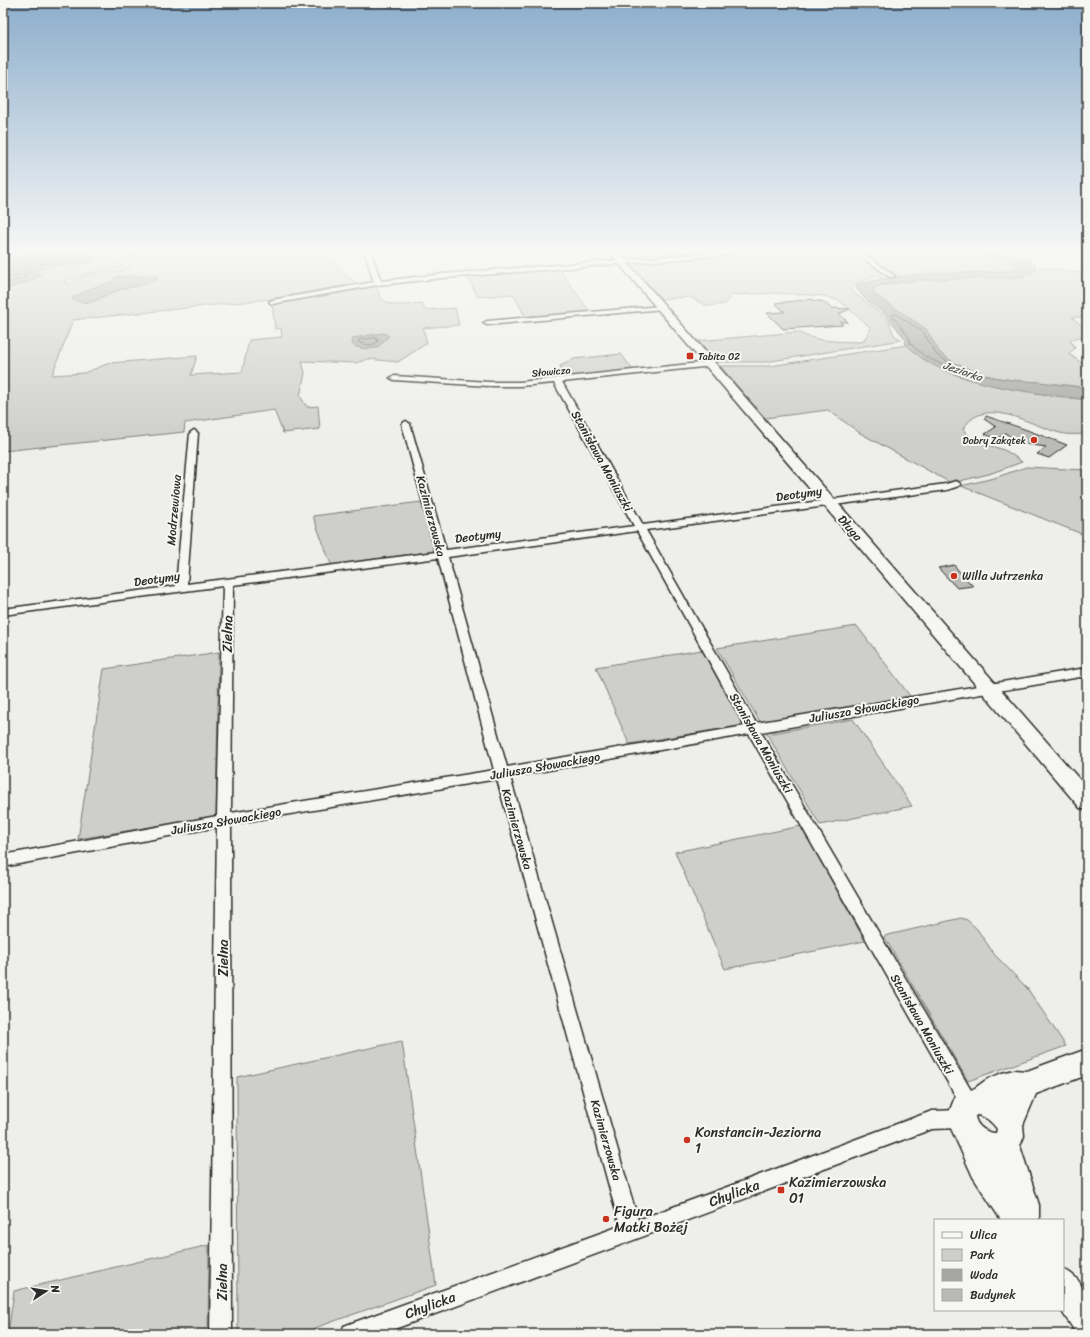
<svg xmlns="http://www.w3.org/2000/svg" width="1090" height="1337" font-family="Sriracha,sans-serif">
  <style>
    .green { fill: #cececa; stroke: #7c7c7a; fill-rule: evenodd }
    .water { fill: #a6a6a3; stroke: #757573 }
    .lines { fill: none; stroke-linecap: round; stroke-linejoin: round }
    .shore { stroke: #5c5c5b; stroke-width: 1 }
    .building { fill: #babab7; stroke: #2b2b2b }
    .street-casing { stroke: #2b2b2b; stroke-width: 3 }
    .secondary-casing { stroke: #2b2b2b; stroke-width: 3 }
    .street { fill: #f6f6f2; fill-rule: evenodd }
    .secondary { fill: #f6f6f2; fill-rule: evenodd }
    .poi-dot { fill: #c8321e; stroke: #f6f6f2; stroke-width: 1.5 }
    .labels { text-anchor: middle; stroke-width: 4; stroke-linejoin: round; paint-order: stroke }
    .far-poi-label { font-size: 10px; fill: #2b2b2b; stroke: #f6f6f2; text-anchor: start }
    .far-street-label { font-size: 10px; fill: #2b2b2b; stroke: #f6f6f2 }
    .far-water-label { font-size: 11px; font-style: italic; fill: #565655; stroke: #f6f6f2 }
    .street-label { font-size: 12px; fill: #2b2b2b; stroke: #f6f6f2 }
    .poi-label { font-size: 12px; fill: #2b2b2b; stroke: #f6f6f2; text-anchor: start }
    .near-street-label { font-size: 14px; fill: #2b2b2b; stroke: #f6f6f2 }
    .near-poi-label { font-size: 14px; fill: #2b2b2b; stroke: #f6f6f2; text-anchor: start }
  </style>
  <rect width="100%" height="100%" fill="#eeeeea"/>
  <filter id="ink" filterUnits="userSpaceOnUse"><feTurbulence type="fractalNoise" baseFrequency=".025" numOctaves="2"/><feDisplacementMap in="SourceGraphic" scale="8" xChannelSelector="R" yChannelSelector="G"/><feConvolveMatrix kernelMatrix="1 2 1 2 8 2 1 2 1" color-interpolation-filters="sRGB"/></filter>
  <g filter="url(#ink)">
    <g class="green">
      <path d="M 31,253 L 106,253 L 113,259 L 123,264 L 122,267 C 102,273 81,272 63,283 L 69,284 C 85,272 104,276 122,270 C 125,269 127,267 131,266 L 119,257 L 120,255 L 142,253 L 324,253 C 337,261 343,276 357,283 L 272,299 L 73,320 L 52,375 L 84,373 L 110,363 L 197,356 L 191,375 L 242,372 L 249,340 L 282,337 L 281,328 L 275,329 L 272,304 L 377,285 C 379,311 404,305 422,303 L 425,310 L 455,308 L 459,325 L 423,328 L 427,343 L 398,362 L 368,359 L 356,363 L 302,361 L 305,373 L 300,396 L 307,407 L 318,406 L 320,429 L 283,433 L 274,410 L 185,423 L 184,432 L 3,451 L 3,290 L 33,280 L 38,273 L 26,273 L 30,271 C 37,271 43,267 51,266 C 63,265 86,266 95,259 L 95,257 L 91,254 L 69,256 ZM 114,279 L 154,281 L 122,289 L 89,303 L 73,300 L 72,298 L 92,288 L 113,282 Z"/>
      <polygon points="620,253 711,253 633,259 624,257"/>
      <path d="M 749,253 L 855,253 L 890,278 L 881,279 L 877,275 L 857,283 L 850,290 L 885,317 L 889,322 L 894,335 L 902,340 L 765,362 L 716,362 L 698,341 L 798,332 C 818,343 840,341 863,342 L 871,328 L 840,301 L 824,296 L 776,293 L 731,295 L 730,298 L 724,304 L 708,306 L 689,297 L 661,299 L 628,262 Z"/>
      <polygon points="889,253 976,253 1014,262 1018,266 1008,271 994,272 937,273 898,277 871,258 894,257"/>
      <path d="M 1041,267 L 1087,274 L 1087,317 L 1072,317 L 1087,330 L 1087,335 L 1070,340 L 1075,348 L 1069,354 L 1087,367 L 1087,388 C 1042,380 996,385 955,363 C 951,360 943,356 940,353 C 934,347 932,339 926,333 C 910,317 892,307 874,295 L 873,289 L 878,286 L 927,279 L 1013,278 L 1035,271 L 1036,269 Z"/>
      <polygon points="558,268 590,312 526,318 513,294 478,297 467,276"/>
      <path d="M 907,345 C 941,384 1037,392 1087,400 L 1087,434 C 1080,434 1072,435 1065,434 C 1035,429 985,392 963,429 C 971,443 992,445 1006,451 C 1011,454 1017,458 1022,462 L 989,474 L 951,483 L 860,433 L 828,410 L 765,418 L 720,366 L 770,366 Z"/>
      <polygon points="621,354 633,370 564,377 560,366 574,359"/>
      <polygon points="1026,467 1087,470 1087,536 961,486 994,478"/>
      <polygon points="421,502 434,551 332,565 330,562 313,516"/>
      <polygon points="857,626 910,696 760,722 717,648"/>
      <polygon points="702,650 744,725 629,744 596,667"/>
      <polygon points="219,652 216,816 78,839 104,669"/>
      <polygon points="853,719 912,806 820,825 767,734"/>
      <polygon points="801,826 865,941 725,969 675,852"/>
      <polygon points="961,918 967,920 977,929 994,954 1027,988 1066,1046 968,1081 884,936"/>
      <polygon points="402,1041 436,1285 298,1334 238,1334 237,1077"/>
      <polygon points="209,1245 208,1334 8,1334 14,1291"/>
    </g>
    <g class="water">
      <polygon points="31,253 69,256 91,254 95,257 95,259 78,264 52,266 30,271 27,273 41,274 33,280 3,290 3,255"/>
      <path d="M 976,253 C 994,253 1020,253 1035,264 C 1037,270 1033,273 1028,275 C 1013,280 994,278 979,278 C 954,279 930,279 905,282 C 895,283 882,283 873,289 L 874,294 L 926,329 L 940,353 L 954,363 L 991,377 L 1010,380 L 1040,382 L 1087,388 L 1087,400 C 1036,393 941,385 907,345 L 905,343 L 906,340 L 886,315 L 864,298 L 856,288 L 858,284 L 881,279 L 937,273 L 994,272 L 1008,271 L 1018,266 L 1014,262 Z"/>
      <path d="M 151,275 L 156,276 L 158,279 C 148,286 133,286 122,289 C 117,290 110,293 105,295 C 100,298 97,301 91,302 C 85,303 79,301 73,300 L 72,298 L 92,288 L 113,282 L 116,277 Z"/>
      <path d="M 383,333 L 389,336 L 377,348 C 368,349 359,350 352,344 L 353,338 Z"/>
    </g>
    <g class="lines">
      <g class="shore">
        <polyline points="3,274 12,269 22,258 42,253"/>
        <path d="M 3,280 L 19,274 C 25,260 38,260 51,257 L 52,253"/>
        <polyline points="3,285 25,278 25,271 36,265 61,262 62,260 58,257 57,253"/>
        <polygon points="893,314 896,314 923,332 937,355 948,362 948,365 945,366 926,357 915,348 910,343 909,337 893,317"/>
        <path d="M 376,338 L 378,341 C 372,347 365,345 358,342 L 359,340 Z"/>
      </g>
    </g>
    <g class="building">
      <polygon points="813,299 815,301 822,301 831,308 850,309 839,314 848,322 840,322 843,325 783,329 767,313 785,312 775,303"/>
      <polygon points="986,416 1027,430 1067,445 1049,458 1037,454 1046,447 1020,443 1005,433 997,439 985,434 996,427 984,419"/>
      <polygon points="954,565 962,575 973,586 957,588 938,568"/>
    </g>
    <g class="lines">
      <defs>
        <g id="street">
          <polygon points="123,253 135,253 132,255"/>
          <polygon points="365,253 371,253 381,281 443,274 710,253 732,253 729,255 443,278 378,285 272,304 269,302 272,300 374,282"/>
          <polygon points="856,253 863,253 895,276 890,277"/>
          <polygon points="661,306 664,308 663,309 487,325 483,323 487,321"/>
          <path d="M 709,362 L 712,362 L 712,366 L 562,382 L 643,525 L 946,484 L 956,481 L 961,484 L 959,486 L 947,490 L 646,530 L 756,723 L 1080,669 L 1087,670 L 1087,678 L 1080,677 L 761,732 L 975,1097 L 978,1103 L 975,1109 L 969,1112 L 963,1109 L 749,734 L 510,777 L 638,1220 L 932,1111 L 961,1110 L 967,1113 L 970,1119 L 967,1125 L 961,1128 L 932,1129 L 381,1334 L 341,1334 L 344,1326 L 352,1323 L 620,1226 L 497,779 L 231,824 L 232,1334 L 210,1334 L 217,827 L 3,867 L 3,855 L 217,816 L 223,586 L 3,615 L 3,609 L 176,586 L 190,433 L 194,430 L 198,433 L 187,584 L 436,552 L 402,424 L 406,421 L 410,424 L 446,550 L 634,526 L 554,383 L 520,386 L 489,386 L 394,380 L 390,378 L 394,376 L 489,382 L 520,382 ZM 637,531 L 745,726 L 507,767 L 448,557 ZM 438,558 L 494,770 L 231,813 L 233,585 Z"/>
        </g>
        <g id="secondary">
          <polygon points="610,253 619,253 1087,788 1087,810 1080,808"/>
          <path d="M 1087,1049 L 1087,1075 L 1036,1094 L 1023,1125 L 1024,1136 L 1020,1146 L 1039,1205 L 1039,1220 L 1001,1220 L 973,1177 L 949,1124 L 948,1115 L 955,1097 L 975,1088 L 986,1080 L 1002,1073 L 1014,1070 L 1027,1071 ZM 977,1115 C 985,1116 992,1122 997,1129 L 996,1133 C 986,1133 976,1126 975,1116 Z"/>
          <path d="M 1063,1269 C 1090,1281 1087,1307 1087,1334 L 1076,1333 L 1061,1310 L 1063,1310 Z"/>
        </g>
      </defs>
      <use href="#street" class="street-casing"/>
      <use href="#secondary" class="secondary-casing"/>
      <use href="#street" class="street"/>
      <use href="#secondary" class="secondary"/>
    </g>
  </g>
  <linearGradient id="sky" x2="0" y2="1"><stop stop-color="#8daecc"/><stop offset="0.57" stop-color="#f7f7f6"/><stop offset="1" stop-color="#f7f7f6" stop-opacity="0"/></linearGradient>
  <rect width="1090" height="440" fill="url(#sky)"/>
  <g class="poi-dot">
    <rect x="686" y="352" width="8" height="8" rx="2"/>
    <circle cx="1034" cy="440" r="4"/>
    <circle cx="954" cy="576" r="4"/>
    <circle cx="687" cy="1140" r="4"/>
    <rect x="777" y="1186" width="8" height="8" rx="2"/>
    <circle cx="606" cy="1219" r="4"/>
  </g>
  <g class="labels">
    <g class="far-poi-label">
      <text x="698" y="360">Tabita 02</text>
      <text x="1026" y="444" text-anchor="end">Dobry Zakątek</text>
    </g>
    <g class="far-street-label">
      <text transform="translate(551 371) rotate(-5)" y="4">Słowicza</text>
    </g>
    <g class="far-water-label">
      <text transform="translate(963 371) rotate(19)" y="4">Jeziorka</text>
    </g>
    <g class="street-label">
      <text transform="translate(602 461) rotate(61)" y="4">Stanisława Moniuszki</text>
      <text transform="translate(799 494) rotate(-8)" y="4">Deotymy</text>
      <text transform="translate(174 510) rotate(-85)" y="4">Modrzewiowa</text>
      <text transform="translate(431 516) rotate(75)" y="4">Kazimierzowska</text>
      <text transform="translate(850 528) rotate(49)" y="4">Długa</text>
      <text transform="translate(478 536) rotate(-7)" y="4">Deotymy</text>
      <text transform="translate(157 579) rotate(-8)" y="4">Deotymy</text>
      <text transform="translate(864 709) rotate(-10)" y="4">Juliusza Słowackiego</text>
      <text transform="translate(761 743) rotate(60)" y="4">Stanisława Moniuszki</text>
      <text transform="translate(545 766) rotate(-10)" y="4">Juliusza Słowackiego</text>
      <text transform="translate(226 821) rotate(-10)" y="4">Juliusza Słowackiego</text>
      <text transform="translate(517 829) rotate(74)" y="4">Kazimierzowska</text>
      <text transform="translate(922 1024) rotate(60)" y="4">Stanisława Moniuszki</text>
      <text transform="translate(606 1140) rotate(74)" y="4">Kazimierzowska</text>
    </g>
    <g class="poi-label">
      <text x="962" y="580">Willa Jutrzenka</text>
    </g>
    <g class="near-street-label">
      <text transform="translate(227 634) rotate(-89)" y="5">Zielna</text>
      <text transform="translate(223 958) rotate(-90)" y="5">Zielna</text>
      <text transform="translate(734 1193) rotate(-20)" y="5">Chylicka</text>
      <text transform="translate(222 1282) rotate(-90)" y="5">Zielna</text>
      <text transform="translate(430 1305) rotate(-20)" y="5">Chylicka</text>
    </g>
    <g class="near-poi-label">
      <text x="695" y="1137">Konstancin-Jeziorna<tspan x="695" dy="16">1</tspan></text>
      <text x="789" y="1187">Kazimierzowska<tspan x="789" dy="16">01</tspan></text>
      <text x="614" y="1216">Figura<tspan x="614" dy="16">Matki Bożej</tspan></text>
    </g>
  </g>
  <rect width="1090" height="1337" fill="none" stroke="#f6f6f2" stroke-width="16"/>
  <rect x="8" y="8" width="1074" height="1321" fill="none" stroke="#2b2b2b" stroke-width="1.5" filter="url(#ink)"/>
  <rect x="934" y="1219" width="130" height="92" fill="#f6f6f2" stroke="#a5a5a2"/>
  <rect x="942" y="1232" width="20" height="6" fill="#f6f6f2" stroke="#a5a5a2"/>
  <text x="970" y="1239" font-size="12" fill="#2b2b2b">Ulica</text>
  <rect x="942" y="1249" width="20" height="12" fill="#cececa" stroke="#a5a5a2"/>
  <text x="970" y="1259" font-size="12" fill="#2b2b2b">Park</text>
  <rect x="942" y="1269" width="20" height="12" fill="#a6a6a3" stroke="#a5a5a2"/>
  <text x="970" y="1279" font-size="12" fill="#2b2b2b">Woda</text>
  <rect x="942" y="1289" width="20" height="12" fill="#babab7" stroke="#a5a5a2"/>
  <text x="970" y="1299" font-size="12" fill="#2b2b2b">Budynek</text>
  <g transform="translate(46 1291) rotate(78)" stroke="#f6f6f2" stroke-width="3" paint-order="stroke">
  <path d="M0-3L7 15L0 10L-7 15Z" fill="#2b2b2b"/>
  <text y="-6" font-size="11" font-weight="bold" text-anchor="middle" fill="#2b2b2b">N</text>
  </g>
</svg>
